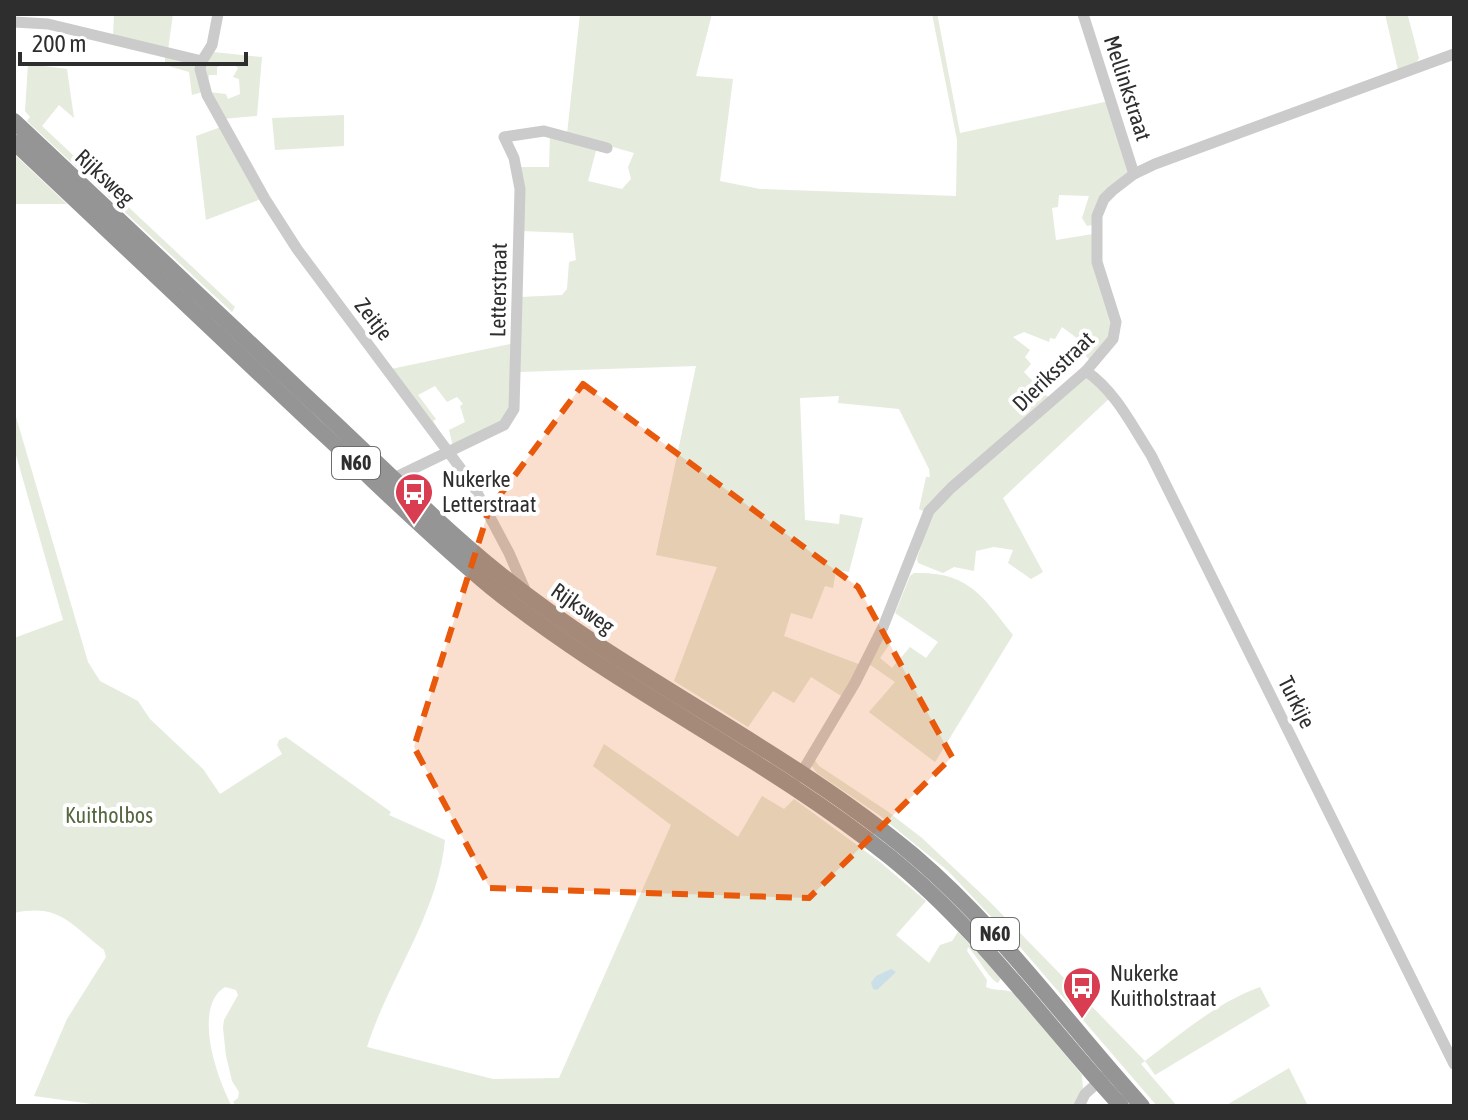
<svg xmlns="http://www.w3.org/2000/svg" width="1468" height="1120" font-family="'Asap Condensed',sans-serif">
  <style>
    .green { fill: #e5ebdd }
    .water { fill: #cbdfe9 }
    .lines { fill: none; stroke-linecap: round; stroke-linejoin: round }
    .minor { stroke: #cbcbcb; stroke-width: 11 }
    .highway { stroke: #959595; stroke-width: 16 }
    .marked { fill: #e8590c; fill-opacity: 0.2; stroke: #e8590c; stroke-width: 6; stroke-dasharray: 16 10; stroke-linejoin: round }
    .labels { text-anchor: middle; stroke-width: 8; stroke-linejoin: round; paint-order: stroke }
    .shield { fill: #fff; stroke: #6d6d6d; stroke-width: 2 }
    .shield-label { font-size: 20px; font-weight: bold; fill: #2e2e2e }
    .street-label { font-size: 22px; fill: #2e2e2e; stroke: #fff }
    .poi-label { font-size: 22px; fill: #2e2e2e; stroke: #fff; text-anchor: start }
    .park-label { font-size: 22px; fill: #54673f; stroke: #fff }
  </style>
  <rect width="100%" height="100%" fill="#fff"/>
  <g class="green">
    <polygon points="114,14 173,14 168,50 113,36"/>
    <polygon points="580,14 712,14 696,76 733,79 720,181 760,189 956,196 957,140 932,14 937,14 938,18 960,133 1109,101 1129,171 1092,225 1087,226 1082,218 1089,196 1059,195 1058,207 1052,208 1056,240 1093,234 1112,319 1113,331 1091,361 1078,348 1082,342 1062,327 1055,339 1050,338 1049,342 1024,332 1013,337 1030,350 1025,357 1031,364 1024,372 1050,399 925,512 919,509 926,477 930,477 929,469 899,409 838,403 839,396 800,398 805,520 839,524 840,514 863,518 849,572 836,570 833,588 825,586 812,619 791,613 784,636 861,665 843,697 811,677 794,703 773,691 748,727 674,681 717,567 656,555 696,366 519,372 520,297 562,295 567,289 569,262 576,260 573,233 521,231 519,167 549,167 550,134 597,147 588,181 622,189 631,179 628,167 634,153 567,134"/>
    <polygon points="1385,14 1411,14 1408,16 1419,58 1416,64 1398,70"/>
    <polygon points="213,52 262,57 257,116 222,119 209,92 226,94 228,99 240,94 239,79 233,77 238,68 230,62 217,67 217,75 209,75 208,85 202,69"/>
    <polygon points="165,56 194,63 202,92 192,95 189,72 165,65"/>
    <polygon points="28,64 67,69 74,118 59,105 42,126 235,307 232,312 27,121 30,117 25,111"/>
    <polygon points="344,115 344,146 275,150 272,118"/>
    <polygon points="221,127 261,199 206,220 196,136"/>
    <polygon points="14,154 67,204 14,204"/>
    <polygon points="515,343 513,403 504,422 453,446 449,430 465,422 460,406 463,404 457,397 447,402 435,386 418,395 436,419 433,421 448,444 391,369"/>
    <polygon points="1087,377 1111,397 1003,498 1043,572 1031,579 1008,563 1013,550 994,547 976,551 974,571 954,567 943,573 918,563 917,559 930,517 940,504"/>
    <path d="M 14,410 L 88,662 L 100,681 L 138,701 L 150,719 L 203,769 L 220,794 L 282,754 L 277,745 L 279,740 L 286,737 L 391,812 L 389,815 L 445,840 C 438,914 389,978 367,1047 L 493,1079 L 559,1078 L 671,825 L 593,766 L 604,744 L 738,837 L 762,796 L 784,809 L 794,799 L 880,862 L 926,901 L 896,935 L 929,963 L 940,945 L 952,941 L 958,932 L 1001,978 L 998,983 C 989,979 978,957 968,947 L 967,951 L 987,980 L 986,987 C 996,992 1005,988 1014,993 L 1082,1075 L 1083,1089 L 1074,1106 L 236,1106 L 233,1102 L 238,1098 L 239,1092 L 232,1081 L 226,1056 L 223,1028 L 224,1020 L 238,995 L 236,990 L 225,987 C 192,1007 217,1079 232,1106 L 106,1106 L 34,1096 L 67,1019 L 106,957 L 104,950 C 71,925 60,903 14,913 L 14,638 L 63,620 L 14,448 Z"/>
    <path d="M 914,573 C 969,571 983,597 1013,635 L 935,762 L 869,712 L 895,682 L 869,664 L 883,638 L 891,642 L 880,658 L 892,668 L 910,647 L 926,658 L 938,642 L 895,613 L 910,576 Z"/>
    <path d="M 814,759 L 819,766 L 887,811 L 922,838 L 989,901 L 1145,1061 C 1182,1033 1216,1003 1260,987 L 1270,1006 L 1155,1075 L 1145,1061 L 1141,1064 L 1177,1106 L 1157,1106 L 1020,947 L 948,871 L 879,815 L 817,773 L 811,765 Z"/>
    <polygon points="1289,1068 1308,1106 1225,1106"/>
  </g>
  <polygon class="water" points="891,969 896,972 877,990 873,989 871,983 876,976"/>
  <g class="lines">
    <g class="minor">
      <polyline points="1083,14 1134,174"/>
      <polyline points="14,22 48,24 202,61 212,45 218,14"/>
      <polyline points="202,61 200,69 207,95 265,199 297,249 473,485 509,553 526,592"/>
      <path d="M 1086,371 C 1116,392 1131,424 1151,455 L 1454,1064"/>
      <polyline points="394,478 504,425 514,409 520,189 514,158 504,137 544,131 607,148"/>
      <polyline points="799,777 855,683 883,627 929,511 951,488 1086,371 1113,339 1116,322 1097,262 1097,216 1104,199 1112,191 1134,174 1155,164 1454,54"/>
      <polyline points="1079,1106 1085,1094 1104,1077"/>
    </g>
    <g class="highway">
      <path d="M 14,121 C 117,218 219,315 322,411 C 381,466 438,524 501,575 C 630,679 785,748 913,855 C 1000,929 1066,1022 1142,1106"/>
      <path d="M 14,142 C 115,237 215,332 316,427 C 374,480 430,537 491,587 C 616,688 764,756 890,857 C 979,929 1044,1022 1121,1106"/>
    </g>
  </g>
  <path class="marked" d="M 583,384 L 858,587 L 952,757 L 809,898 L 490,888 L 414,747 L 489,510 Z"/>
  <defs>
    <symbol id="bus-pin" viewBox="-11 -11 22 30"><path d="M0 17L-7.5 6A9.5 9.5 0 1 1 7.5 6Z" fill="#d93d51" stroke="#fff"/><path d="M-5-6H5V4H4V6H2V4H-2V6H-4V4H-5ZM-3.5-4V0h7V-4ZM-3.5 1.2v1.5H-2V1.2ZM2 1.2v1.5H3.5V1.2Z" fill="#fff"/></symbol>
  </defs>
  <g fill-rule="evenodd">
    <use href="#bus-pin" x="392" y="470" width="44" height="60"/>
    <use href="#bus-pin" x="1060" y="964" width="44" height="60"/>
  </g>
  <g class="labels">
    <g class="shield">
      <rect x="332" y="447" width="48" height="32" rx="6"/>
      <rect x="971" y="918" width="48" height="32" rx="6"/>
    </g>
    <g class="shield-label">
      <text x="356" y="470">N60</text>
      <text x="995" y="941">N60</text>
    </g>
    <g class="street-label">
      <text transform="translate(1128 88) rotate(72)" y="8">Mellinkstraat</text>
      <text transform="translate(105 177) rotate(43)" y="8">Rijksweg</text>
      <text transform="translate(498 290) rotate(-89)" y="8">Letterstraat</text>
      <text transform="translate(374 319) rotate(52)" y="8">Zeitje</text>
      <text transform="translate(1053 371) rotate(-44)" y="8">Dieriksstraat</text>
      <text transform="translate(583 608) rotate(35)" y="8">Rijksweg</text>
      <text transform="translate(1297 702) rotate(63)" y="8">Turkije</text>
    </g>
    <g class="poi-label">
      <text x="442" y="487">Nukerke<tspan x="442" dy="25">Letterstraat</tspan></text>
      <text x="1110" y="981">Nukerke<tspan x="1110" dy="25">Kuitholstraat</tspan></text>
    </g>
    <g class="park-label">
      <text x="109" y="823">Kuitholbos</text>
    </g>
  </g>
  <rect width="1468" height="1120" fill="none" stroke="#2e2e2e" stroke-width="32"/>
  <path d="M20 52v12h226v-12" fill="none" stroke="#2e2e2e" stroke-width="4"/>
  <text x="32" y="52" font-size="24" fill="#2e2e2e" stroke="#ffffff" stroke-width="6" paint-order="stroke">200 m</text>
</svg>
